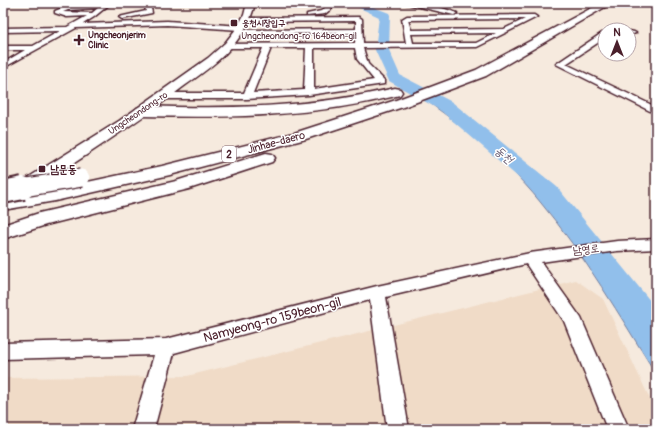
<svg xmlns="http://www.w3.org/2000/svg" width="659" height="432" font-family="Pangolin,'Poor Story',sans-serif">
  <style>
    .built { fill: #f0dbc7 }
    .water { fill: #91bfeb; stroke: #757f9e }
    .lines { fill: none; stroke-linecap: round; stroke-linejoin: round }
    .river { fill: #91bfeb; fill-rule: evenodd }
    .minor-casing { stroke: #4a1f2b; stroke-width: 3 }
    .major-casing { stroke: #4a1f2b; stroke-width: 3 }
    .highway-casing { stroke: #4a1f2b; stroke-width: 3 }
    .minor { fill: #fff; fill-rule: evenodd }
    .major { fill: #fff; fill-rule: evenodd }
    .highway { fill: #fff; fill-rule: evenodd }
    .highway-bridge-far1-casing { stroke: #4a1f2b; stroke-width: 20; stroke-linecap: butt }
    .highway-bridge-casing { stroke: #4a1f2b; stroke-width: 26; stroke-linecap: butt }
    .highway-bridge-far1 { stroke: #fff; stroke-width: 17 }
    .highway-bridge { stroke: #fff; stroke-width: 22 }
    .poi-dot { fill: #4a1f2b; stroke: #fff; stroke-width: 1.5 }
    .labels { text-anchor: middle; stroke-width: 3; stroke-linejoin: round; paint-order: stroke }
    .far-poi-label { font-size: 9px; font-weight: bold; fill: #4a1f2b; stroke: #fff; text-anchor: start }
    .far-street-label { font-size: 9px; fill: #4a1f2b; stroke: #fff }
    .shield { fill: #fff; stroke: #80626b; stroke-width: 1 }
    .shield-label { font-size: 10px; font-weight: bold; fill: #4a1f2b }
    .street-label { font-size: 11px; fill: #4a1f2b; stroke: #fff }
    .poi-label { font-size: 11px; font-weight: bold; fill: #4a1f2b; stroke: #fff; text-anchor: start }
    .water-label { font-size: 12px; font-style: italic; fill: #63576e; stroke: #fff }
    .near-street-label { font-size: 13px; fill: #4a1f2b; stroke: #fff }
  </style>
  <rect width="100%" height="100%" fill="#f6eade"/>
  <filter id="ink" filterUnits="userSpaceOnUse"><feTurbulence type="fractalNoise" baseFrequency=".025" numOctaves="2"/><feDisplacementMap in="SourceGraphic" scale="8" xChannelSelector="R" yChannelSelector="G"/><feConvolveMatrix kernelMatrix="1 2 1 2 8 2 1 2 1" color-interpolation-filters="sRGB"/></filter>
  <g filter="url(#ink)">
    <polygon class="built" points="576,280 603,299 656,412 656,429 3,429 3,378 187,376"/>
    <path class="water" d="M 394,78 L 446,106 L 549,192 L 656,330 L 656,374 C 620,316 585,256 541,203 C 501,153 446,114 394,78 Z"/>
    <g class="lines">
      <polygon class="river" points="349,3 363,3 389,13 390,15 389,50 400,75 452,102 557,187 656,308 656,343 645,339 541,197 440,110 389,81 375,50 379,17"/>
      <defs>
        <g id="minor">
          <polygon points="3,3 11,3 3,8"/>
          <path d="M 111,3 L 94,17 L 83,24 L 167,21 L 242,26 L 245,28 L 243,30 L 356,29 L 356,21 L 247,22 L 244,20 L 247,18 L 359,17 L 362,19 L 363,43 L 406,43 L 402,19 L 407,16 L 534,15 L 537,17 L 477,47 L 363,48 L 368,64 L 384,80 L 384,84 L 309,95 L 247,99 L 164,99 L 159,96 L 164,93 L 244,93 L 263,48 L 227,48 L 223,46 L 224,44 L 355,43 L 356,33 L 239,34 L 235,32 L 240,30 L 167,25 L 76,28 L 3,68 L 3,63 L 25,50 L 3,50 L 3,46 L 33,46 L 60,31 L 3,32 L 3,28 L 67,27 L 87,16 L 67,17 L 55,13 L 55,11 L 67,6 ZM 98,8 L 92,13 L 63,12 L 68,10 ZM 525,19 L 504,29 L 411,30 L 408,20 ZM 496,33 L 476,43 L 413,43 L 411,34 ZM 271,48 L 306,48 L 304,90 L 253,93 ZM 314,48 L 355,48 L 357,59 L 374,80 L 314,89 Z"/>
          <polygon points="144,3 150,3 152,13 122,19 119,17 146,11"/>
          <polygon points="314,3 322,3 332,8 325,14 307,16 307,14 321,11 325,8"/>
          <polygon points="403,3 433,5 457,13 454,15"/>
          <polygon points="629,31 634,32 636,33 629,35"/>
          <polygon points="602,33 605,33 605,38 566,64 656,107 656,114 556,64"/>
          <polygon points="656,239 656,249 617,251 541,262 581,318 629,429 607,429 564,321 526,264 386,297 409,429 387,429 370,300 174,353 154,429 132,429 154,355 3,359 3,343 166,339 377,286 530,253 617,241"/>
        </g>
        <path id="major" d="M 247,3 L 255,3 C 251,22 240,39 226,53 C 212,67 195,78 179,90 C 131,127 80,159 30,192 L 24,193 L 18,192 L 16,188 L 18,184 L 119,121 L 208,58 L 225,43 L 236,29 L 244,15 Z"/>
        <g id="highway">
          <polygon points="601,3 612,3 486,76 406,106 306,139 170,175 55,201 3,210 3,198 55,189 162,166 294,133 396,100 476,70"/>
          <path d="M 395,88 L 400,89 L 402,92 L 400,95 C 312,117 232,118 142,116 L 137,114 L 134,111 L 137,108 L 142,106 C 228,109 311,108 395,88 Z"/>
          <polygon points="266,153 272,154 275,158 272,162 189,189 46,225 3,239 3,225 39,213 176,181"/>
        </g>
      </defs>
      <use href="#minor" class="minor-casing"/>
      <use href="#major" class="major-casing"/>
      <use href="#highway" class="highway-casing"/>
      <use href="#minor" class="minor"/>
      <use href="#major" class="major"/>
      <use href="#highway" class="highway"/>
      <defs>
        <polyline id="highway-bridge-far1" points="17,189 81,178"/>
        <polyline id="highway-bridge" points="3,192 23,188"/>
      </defs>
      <use href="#highway-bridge-far1" class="highway-bridge-far1-casing"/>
      <use href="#highway-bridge" class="highway-bridge-casing"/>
      <use href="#highway-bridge-far1" class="highway-bridge-far1"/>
      <use href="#highway-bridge" class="highway-bridge"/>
    </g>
  </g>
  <g class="poi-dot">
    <rect x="230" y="19" width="8" height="8" rx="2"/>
    <path d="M77 34h4v4h4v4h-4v4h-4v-4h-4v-4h4z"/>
    <rect x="38" y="165" width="8" height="8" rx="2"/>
  </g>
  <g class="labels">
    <g class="far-poi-label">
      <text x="242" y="26">웅천시장입구</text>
      <text x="88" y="38">Ungcheonjerim<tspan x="88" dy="10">Clinic</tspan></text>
    </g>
    <g class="far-street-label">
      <text x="299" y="39">Ungcheondong-ro 164beon-gil</text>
      <text transform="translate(138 113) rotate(-34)" y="3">Ungcheondong-ro</text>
    </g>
    <rect class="shield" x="222" y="146" width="14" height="16" rx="3"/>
    <g class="shield-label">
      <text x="229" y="158">2</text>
    </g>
    <g class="street-label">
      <text transform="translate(276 142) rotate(-15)" y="4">Jinhae-daero</text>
      <text transform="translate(586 249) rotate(-6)" y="4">남영로</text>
    </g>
    <g class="poi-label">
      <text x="50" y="173">남문동</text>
    </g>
    <g class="water-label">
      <text transform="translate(504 155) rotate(40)" y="4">동천</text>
    </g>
    <g class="near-street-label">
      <text transform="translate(272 319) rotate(-15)" y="5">Namyeong-ro 159beon-gil</text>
    </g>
  </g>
  <rect width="659" height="432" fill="none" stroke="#fff" stroke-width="16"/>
  <rect x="8" y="8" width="643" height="416" fill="none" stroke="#4a1f2b" stroke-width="1.5" filter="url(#ink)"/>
  <g transform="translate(617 42)"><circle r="19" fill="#ffffff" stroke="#b7a5aa"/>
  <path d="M0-3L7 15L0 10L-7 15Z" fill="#4a1f2b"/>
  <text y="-6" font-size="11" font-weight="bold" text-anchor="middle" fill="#4a1f2b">N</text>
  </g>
</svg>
